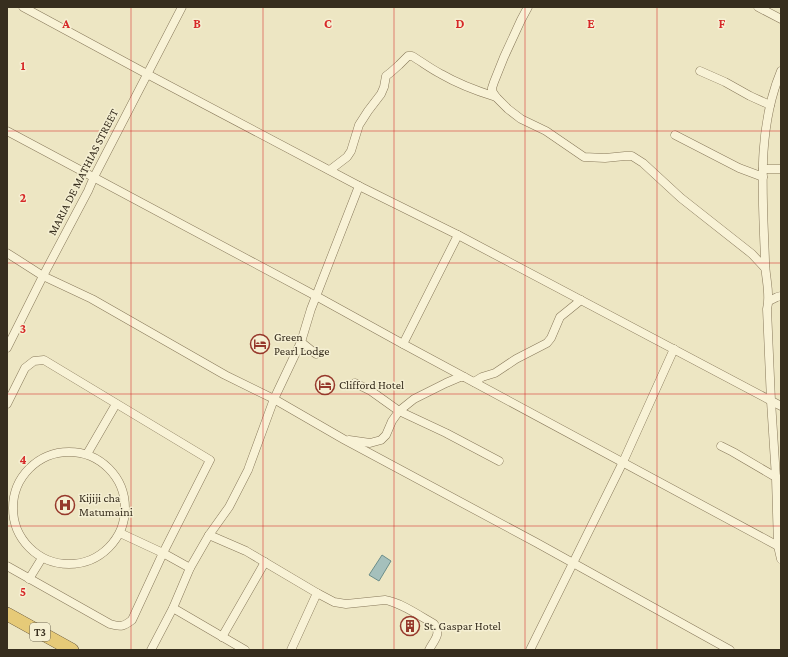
<svg xmlns="http://www.w3.org/2000/svg" width="788" height="657" font-family="'Crimson Pro',serif">
  <style>
    .water { fill: #a5c0bc; stroke: #6c8e8a }
    .lines { fill: none; stroke-linecap: round; stroke-linejoin: round }
    .minor-casing { stroke: #87785a; stroke-width: 9 }
    .trunk-casing { stroke: #55452e; stroke-width: 14 }
    .minor { stroke: #f8f2d6; stroke-width: 8 }
    .trunk { stroke: #e6ca78; stroke-width: 13 }
    .grid { fill: none; stroke: #d62828; stroke-width: 1; stroke-opacity: 0.55 }
    .labels { text-anchor: middle; stroke-width: 3; stroke-linejoin: round; paint-order: stroke }
    .shield { fill: #f5efd2; stroke: #706854; stroke-width: 1 }
    .shield-label { font-size: 11px; font-weight: bold; fill: #372e1e }
    .street-label { font-size: 12px; fill: #372e1e; stroke: #f5efd2 }
    .poi-label { font-size: 12px; fill: #372e1e; stroke: #f5efd2; text-anchor: start }
    .grid-label { font-size: 13px; text-anchor: middle; font-weight: bold; fill: #d62828; stroke: #f5efd2; stroke-width: 3; stroke-linejoin: round; paint-order: stroke }
  </style>
  <rect width="100%" height="100%" fill="#ede6c3"/>
  <polygon class="water" points="382,555 391,561 379,581 369,575"/>
  <g class="lines">
    <defs>
      <g id="minor">
        <polyline points="23,7 147,74 359,186 458,235 781,406"/>
        <polyline points="528,7 521,20 504,57 494,82 492,88 492,91 496,97 508,109 521,119 546,131 584,157 605,158 625,156 632,156 643,163 681,198 752,254 765,268"/>
        <polyline points="758,7 781,19"/>
        <polyline points="700,71 725,82 750,96 770,105"/>
        <path d="M 781,71 C 756,131 763,197 765,261 C 765,277 771,294 767,309 L 771,401 L 776,478 L 778,546 L 781,559"/>
        <polyline points="7,131 316,296 403,344 778,546"/>
        <polyline points="675,135 739,168 763,177"/>
        <polyline points="763,169 781,169"/>
        <path d="M 330,170 L 347,157 L 351,151 L 359,125 L 368,111 L 381,94 L 384,87 L 386,76 L 390,73 L 399,65 L 408,56 L 412,56 C 422,62 431,69 441,74 C 458,84 477,91 496,97"/>
        <polyline points="7,253 43,276 92,299 225,375 274,399 345,440 537,543 730,650"/>
        <polyline points="769,301 777,297 781,296"/>
        <polyline points="301,342 316,354"/>
        <polyline points="403,344 458,235"/>
        <polyline points="7,348 43,276 88,191 94,177 182,7"/>
        <polyline points="474,382 482,377 495,373 516,359 547,343 551,338 560,317 565,313 581,300"/>
        <polyline points="355,383 371,391 399,411 446,433 499,461"/>
        <path d="M 7,404 L 25,368 L 34,361 L 44,360 L 210,460 L 163,553 L 132,620 C 123,627 120,627 110,624 L 7,566"/>
        <polyline points="349,440 370,443 381,440 386,435 392,421 397,414 399,411 414,399 446,383 460,377 464,377"/>
        <polyline points="721,446 733,452 779,479"/>
        <circle cx="69" cy="508" r="56"/>
        <polyline points="87,454 116,404"/>
        <polyline points="120,533 163,553 190,568"/>
        <path d="M 209,535 L 246,551 L 317,593 L 334,602 L 346,604 L 385,600 C 400,602 420,616 434,624 C 442,634 434,640 429,650"/>
        <polyline points="29,579 42,558"/>
        <polyline points="173,608 245,650"/>
        <polyline points="222,637 265,562"/>
        <polyline points="151,650 173,608 190,568 209,535 229,507 248,470 274,399 301,342 311,309 359,186"/>
        <polyline points="291,650 317,593"/>
        <polyline points="530,650 623,462 674,349"/>
      </g>
      <polyline id="trunk" points="7,614 72,650"/>
    </defs>
    <use href="#minor" class="minor-casing"/>
    <use href="#trunk" class="trunk-casing"/>
    <use href="#minor" class="minor"/>
    <use href="#trunk" class="trunk"/>
  </g>
  <path class="grid" d="M 131,7 L 131,650M 263,7 L 263,650M 394,7 L 394,650M 525,7 L 525,650M 657,7 L 657,650M 7,131 L 781,131M 7,263 L 781,263M 7,394 L 781,394M 7,526 L 781,526"/>
  <defs>
    <symbol id="hotel-ring" viewBox="-11 -11 22 22"><circle r="9.5" fill="#f5efd2" stroke="#96382b" stroke-width="1.5"/><path d="M-6-4.5h1.5V1H6V5H4.5V3h-9V5H-6ZM-4 0a1.8 1.8 0 1 1 3.6 0ZM.5 0V-2.5h3Q6-2.5 6 0Z" fill="#96382b"/></symbol>
    <symbol id="hospital-ring" viewBox="-11 -11 22 22"><circle r="9.5" fill="#f5efd2" stroke="#96382b" stroke-width="1.5"/><path d="M-5-5h3v3.5h4V-5h3V5h-3V1.5h-4V5h-3Z" fill="#96382b"/></symbol>
    <symbol id="building-ring" viewBox="-11 -11 22 22"><circle r="9.5" fill="#f5efd2" stroke="#96382b" stroke-width="1.5"/><path d="M-4-6H4V6H1V3H-1V6H-4ZM-2.5-4.3h1.7v1.8h-1.7ZM.8-4.3h1.7v1.8H.8ZM-2.5-1h1.7V.8h-1.7ZM.8-1h1.7V.8H.8Z" fill="#96382b"/></symbol>
  </defs>
  <g fill-rule="evenodd">
    <use href="#hotel-ring" x="249" y="333" width="22" height="22"/>
    <use href="#hotel-ring" x="314" y="374" width="22" height="22"/>
    <use href="#hospital-ring" x="54" y="494" width="22" height="22"/>
    <use href="#building-ring" x="399" y="615" width="22" height="22"/>
  </g>
  <g class="labels">
    <rect class="shield" x="30" y="623" width="20" height="18" rx="3"/>
    <g class="shield-label">
      <text x="40" y="636">T3</text>
    </g>
    <g class="street-label">
      <text transform="translate(83 172) rotate(-63)" y="4">MARIA DE MATHIAS STREET</text>
    </g>
    <g class="poi-label">
      <text x="274" y="341">Green<tspan x="274" dy="14">Pearl Lodge</tspan></text>
      <text x="339" y="389">Clifford Hotel</text>
      <text x="79" y="502">Kijiji cha<tspan x="79" dy="14">Matumaini</tspan></text>
      <text x="424" y="630">St. Gaspar Hotel</text>
    </g>
  </g>
  <g class="grid-label">
    <text x="66" y="28">A</text>
    <text x="197" y="28">B</text>
    <text x="328" y="28">C</text>
    <text x="460" y="28">D</text>
    <text x="591" y="28">E</text>
    <text x="722" y="28">F</text>
    <text x="23" y="70">1</text>
    <text x="23" y="202">2</text>
    <text x="23" y="333">3</text>
    <text x="23" y="464">4</text>
    <text x="23" y="596">5</text>
  </g>
  <rect width="788" height="657" fill="none" stroke="#372e1e" stroke-width="16"/>
</svg>
